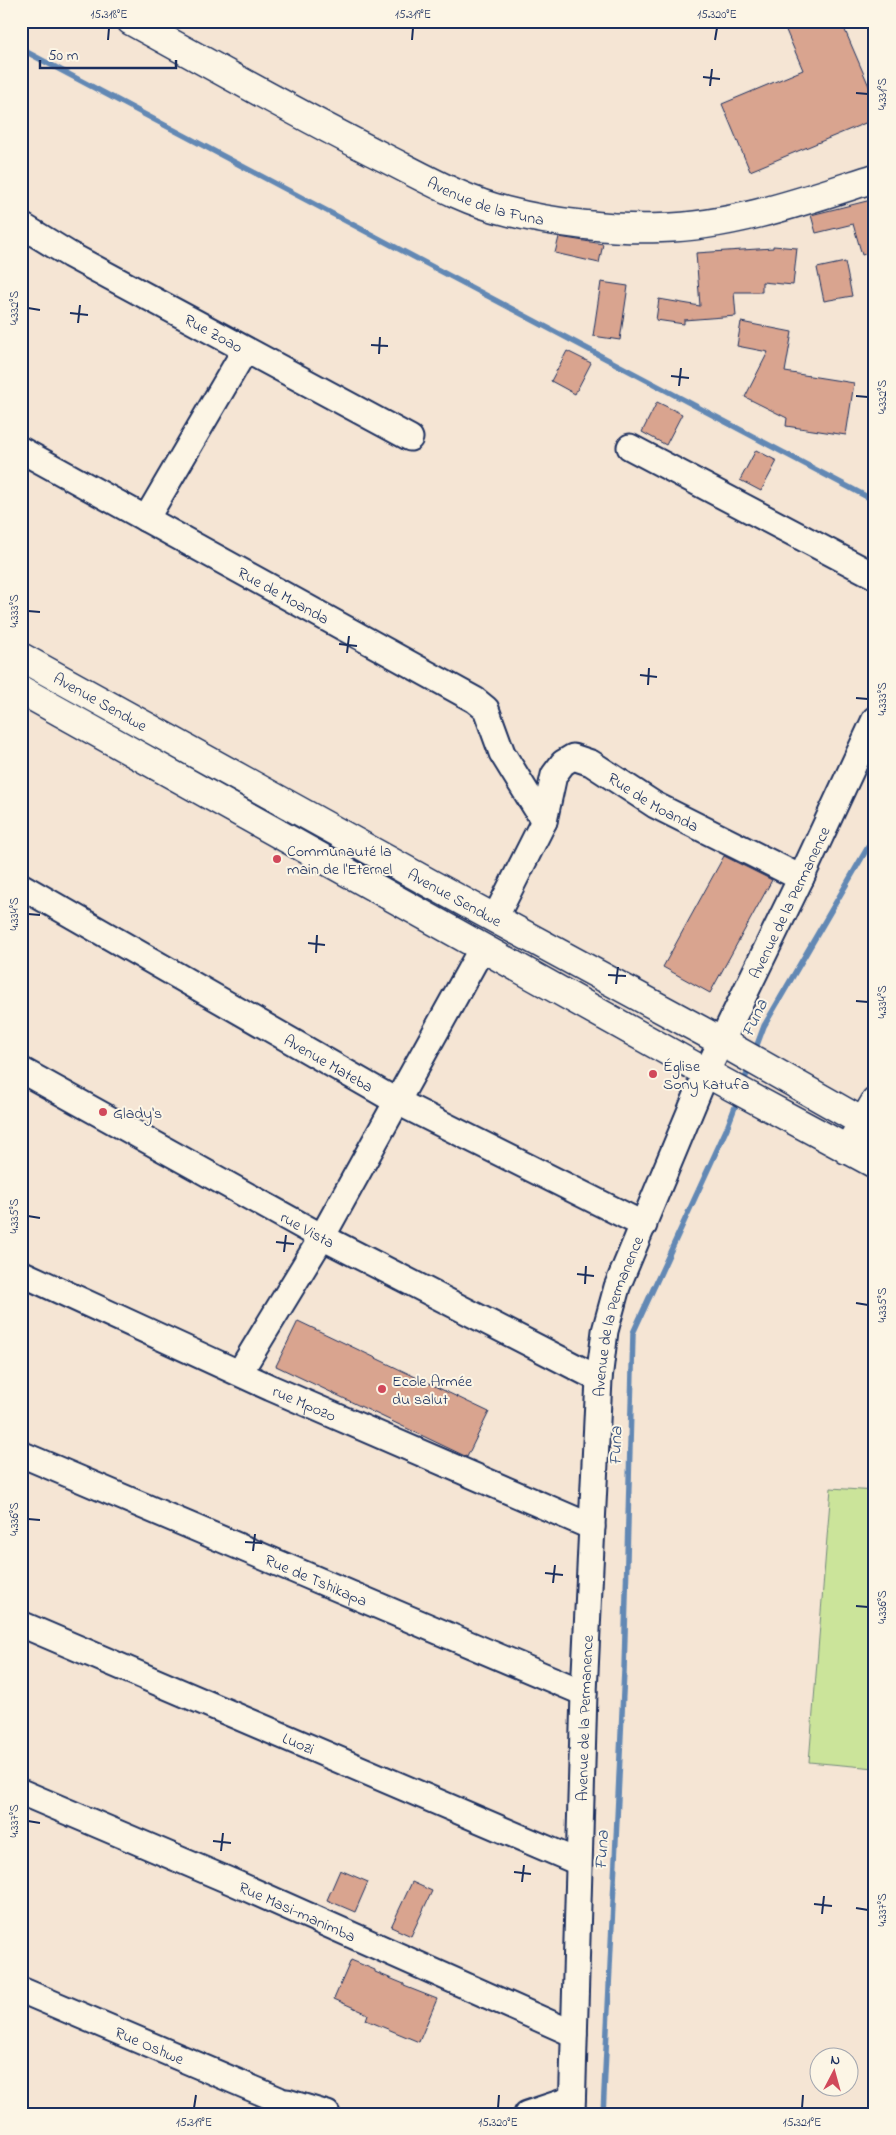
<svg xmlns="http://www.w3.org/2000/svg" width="896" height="2135" font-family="'Indie Flower',sans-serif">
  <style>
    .green { fill: #cbe49a; stroke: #738a7c }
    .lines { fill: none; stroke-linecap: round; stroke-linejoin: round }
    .stream { stroke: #6288b4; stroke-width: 5.5 }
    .building { fill: #d9a48f; stroke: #1b2f5e }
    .minor-casing { stroke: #1b2f5e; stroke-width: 29 }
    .major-casing { stroke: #1b2f5e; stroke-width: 31 }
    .highway-casing { stroke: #1b2f5e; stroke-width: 31 }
    .minor { stroke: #fcf5e5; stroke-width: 25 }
    .major { stroke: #fcf5e5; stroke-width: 28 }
    .highway { stroke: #fcf5e5; stroke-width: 28 }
    .ticks { fill: none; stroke: #1b2f5e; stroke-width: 2 }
    .poi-dot { fill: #d1495b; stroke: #fcf5e5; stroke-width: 2 }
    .labels { text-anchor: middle; stroke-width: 4; stroke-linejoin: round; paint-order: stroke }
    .street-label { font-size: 16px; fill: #1b2f5e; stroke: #fcf5e5 }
    .poi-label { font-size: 16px; fill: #1b2f5e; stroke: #fcf5e5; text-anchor: start }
    .water-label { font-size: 18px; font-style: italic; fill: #385482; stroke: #fcf5e5 }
    .neatline { fill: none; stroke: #1b2f5e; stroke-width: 2 }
    .ticks-label { font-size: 12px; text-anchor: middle; fill: #1b2f5e }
  </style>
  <rect width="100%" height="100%" fill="#f5e5d4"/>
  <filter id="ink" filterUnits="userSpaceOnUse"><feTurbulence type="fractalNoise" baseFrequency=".02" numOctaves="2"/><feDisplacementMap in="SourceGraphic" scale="10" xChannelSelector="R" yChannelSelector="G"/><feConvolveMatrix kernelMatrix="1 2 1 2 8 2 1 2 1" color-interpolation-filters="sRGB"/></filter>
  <g filter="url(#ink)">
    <polygon class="green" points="831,1488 875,1491 875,1768 809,1762"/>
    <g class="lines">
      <g class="stream">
        <polyline points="21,49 875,501"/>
        <polyline points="754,1053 764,1026 875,835"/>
        <polyline points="742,1086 750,1066"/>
        <polyline points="603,2114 624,1671 633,1333 727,1128 738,1099"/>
      </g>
    </g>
    <g class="building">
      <polygon points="782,21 841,21 875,100 875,119 750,171 722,104 803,70"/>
      <polygon points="875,199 875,251 862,255 853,224 816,233 811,215"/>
      <polygon points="559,237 603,244 599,263 555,253"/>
      <polygon points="773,246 797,248 793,285 762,282 762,292 734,292 736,316 684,320 684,324 656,320 659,299 700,306 696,253 773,248"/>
      <polygon points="845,262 852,296 824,301 817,268"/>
      <polygon points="601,282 628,286 620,340 593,336"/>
      <polygon points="741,322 792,332 785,372 854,383 846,435 786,426 787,418 745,397 768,352 737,346"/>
      <polygon points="567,351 591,363 575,394 551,381"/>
      <polygon points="657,402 682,414 666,445 642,432"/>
      <polygon points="756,450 777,461 761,491 740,480"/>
      <polygon points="724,856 772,880 710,993 663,967"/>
      <polygon points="298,1321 489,1412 467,1457 276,1366"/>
      <polygon points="340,1870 368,1882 355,1912 327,1900"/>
      <polygon points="412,1882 432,1891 411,1936 391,1927"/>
      <polygon points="351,1960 375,1970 375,1972 404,1984 404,1986 437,1999 419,2042 366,2020 368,2014 334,1999"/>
    </g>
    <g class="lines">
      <defs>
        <g id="minor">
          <path id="s1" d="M 21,225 L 70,255 L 410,438"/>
          <polyline points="630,447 875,576"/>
          <path id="s2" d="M 21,450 L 475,700 L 486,709 L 502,753 L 544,821"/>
          <polyline points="146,519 245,350"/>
          <path id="s3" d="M 21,886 L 396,1101 L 644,1225"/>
          <path id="s4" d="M 495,918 L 544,821 L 554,775 L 563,763 L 573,757 L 591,763 L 655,805 L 801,878"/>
          <path id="s5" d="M 21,1070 L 322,1237 L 599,1379"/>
          <path id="s6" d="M 21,1273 L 271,1388 L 592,1527"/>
          <polyline points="240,1372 322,1237 482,948"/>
          <path id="s7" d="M 21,1454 L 584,1693"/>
          <path id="s8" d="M 21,1624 L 578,1862"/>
          <path id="s9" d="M 21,1792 L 237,1884 L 574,2034"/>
          <path id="s10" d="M 21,1990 L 277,2099 L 302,2114"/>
          <polyline points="287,2102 327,2114"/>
          <polyline points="527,2114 572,2099"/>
          <path id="s11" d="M 572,2114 L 584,1693 L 599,1379 L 605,1331 L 617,1287 L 707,1071 L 801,878 L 875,719"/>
        </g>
        <g id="major">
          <path id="s12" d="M 131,21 C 215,67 299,115 385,158 C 423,177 464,201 506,211 C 552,223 614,230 661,228 C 734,226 806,200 875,178"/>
          <polyline points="847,1150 875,1102"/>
        </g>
        <g id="highway">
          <path id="s13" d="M 21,657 L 433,885 L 706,1033 L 875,1129"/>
          <polyline points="21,690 723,1082 875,1164"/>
        </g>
      </defs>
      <use href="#minor" class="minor-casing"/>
      <use href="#major" class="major-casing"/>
      <use href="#highway" class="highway-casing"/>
      <use href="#minor" class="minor"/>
      <use href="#major" class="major"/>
      <use href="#highway" class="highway"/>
    </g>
  </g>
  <path class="ticks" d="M 108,40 L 109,28M 412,40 L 413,28M 715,40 L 717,28M 703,77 L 720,79M 710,86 L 712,69M 856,93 L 868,94M 28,308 L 40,310M 70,313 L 88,315M 78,323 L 80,305M 371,345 L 388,346M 379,354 L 380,337M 671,376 L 689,378M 679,386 L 681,368M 856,396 L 868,397M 28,611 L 40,612M 339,644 L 357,646M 347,653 L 349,636M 640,675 L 657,677M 648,685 L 649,668M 856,698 L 868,699M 28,914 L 40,915M 308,943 L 325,945M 316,953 L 317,935M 608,975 L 626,976M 616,984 L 618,967M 856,1001 L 868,1002M 28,1216 L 40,1218M 276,1242 L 294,1244M 284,1252 L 286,1235M 577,1274 L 594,1276M 585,1284 L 586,1266M 856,1303 L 868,1305M 28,1519 L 40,1520M 245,1542 L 262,1543M 253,1551 L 255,1534M 545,1573 L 563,1575M 553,1583 L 555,1565M 856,1606 L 868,1607M 28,1821 L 40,1823M 213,1841 L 231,1843M 221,1851 L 223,1833M 514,1872 L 531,1874M 522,1882 L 524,1865M 814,1904 L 832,1906M 856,1908 L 868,1910M 822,1914 L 824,1896M 194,2108 L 196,2095M 498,2108 L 499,2095M 802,2108 L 803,2095"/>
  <g class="poi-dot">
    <circle cx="277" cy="859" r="5"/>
    <circle cx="653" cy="1074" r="5"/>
    <circle cx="103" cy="1112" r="5"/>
    <circle cx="382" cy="1389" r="5"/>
  </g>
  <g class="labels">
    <g class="street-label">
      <text dy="6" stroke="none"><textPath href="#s12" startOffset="399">Avenue de la Funa</textPath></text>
      <text dy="6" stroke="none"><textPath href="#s1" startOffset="221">Rue Zoao</textPath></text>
      <text dy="6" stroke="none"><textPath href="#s2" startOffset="300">Rue de Moanda</textPath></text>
      <text dy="6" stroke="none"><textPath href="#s13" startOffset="91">Avenue Sendwe</textPath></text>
      <text dy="6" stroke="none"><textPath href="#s4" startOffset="275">Rue de Moanda</textPath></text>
      <text dy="6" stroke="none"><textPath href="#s13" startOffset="496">Avenue Sendwe</textPath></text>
      <text dy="6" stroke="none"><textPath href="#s11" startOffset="1251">Avenue de la Permanence</textPath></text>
      <text dy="6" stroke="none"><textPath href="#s3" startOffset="355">Avenue Mateba</textPath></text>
      <text dy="6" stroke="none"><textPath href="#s5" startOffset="328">rue Vista</textPath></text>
      <text dy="6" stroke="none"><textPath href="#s11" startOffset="801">Avenue de la Permanence</textPath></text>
      <text dy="6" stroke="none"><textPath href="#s6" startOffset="312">rue Mpozo</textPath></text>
      <text dy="6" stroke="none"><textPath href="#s7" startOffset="321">Rue de Tshikapa</textPath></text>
      <text dy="6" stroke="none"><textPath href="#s11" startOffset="396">Avenue de la Permanence</textPath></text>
      <text dy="6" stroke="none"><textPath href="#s8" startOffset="302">Luozi</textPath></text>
      <text dy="6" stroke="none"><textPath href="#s9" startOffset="301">Rue Masi-manimba</textPath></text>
      <text dy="6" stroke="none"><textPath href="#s10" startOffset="140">Rue Oshwe</textPath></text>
    </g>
    <g class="poi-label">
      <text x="287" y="856">Communauté la<tspan x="287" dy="18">main de l'Eternel</tspan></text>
      <text x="663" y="1071">Église<tspan x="663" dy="18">Sony Katufa</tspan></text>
      <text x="113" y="1118">Glady's</text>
      <text x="392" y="1386">Ecole Armée<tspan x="392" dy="18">du salut</tspan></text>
    </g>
    <g class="water-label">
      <text transform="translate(754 1018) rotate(-65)" y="6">Funa</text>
      <text transform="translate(615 1446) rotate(-89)" y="6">Funa</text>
      <text transform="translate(601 1850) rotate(-87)" y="6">Funa</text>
    </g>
  </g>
  <rect width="896" height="2135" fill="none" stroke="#fcf5e5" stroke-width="55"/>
  <g transform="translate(834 2072) rotate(6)"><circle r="24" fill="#fcf5e5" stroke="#a2a6af"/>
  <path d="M0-4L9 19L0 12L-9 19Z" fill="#d1495b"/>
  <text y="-8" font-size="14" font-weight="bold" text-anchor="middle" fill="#1b2f5e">N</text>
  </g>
  <path d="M40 60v8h136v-8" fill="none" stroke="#1b2f5e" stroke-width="2.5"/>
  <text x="48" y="60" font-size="15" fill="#1b2f5e" stroke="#fcf5e5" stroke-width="4" paint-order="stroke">50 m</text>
  <rect x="28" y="28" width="840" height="2080" class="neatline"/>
  <g class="ticks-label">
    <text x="109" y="18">15.318°E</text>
    <text x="413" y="18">15.319°E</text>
    <text x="717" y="18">15.320°E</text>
    <text transform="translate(882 94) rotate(-90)" y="4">4.331°S</text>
    <text transform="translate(14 308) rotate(-90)" y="4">4.332°S</text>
    <text transform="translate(882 397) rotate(-90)" y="4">4.332°S</text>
    <text transform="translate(14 611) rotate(-90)" y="4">4.333°S</text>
    <text transform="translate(882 699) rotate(-90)" y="4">4.333°S</text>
    <text transform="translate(14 914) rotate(-90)" y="4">4.334°S</text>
    <text transform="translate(882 1002) rotate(-90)" y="4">4.334°S</text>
    <text transform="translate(14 1216) rotate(-90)" y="4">4.335°S</text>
    <text transform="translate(882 1305) rotate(-90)" y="4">4.335°S</text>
    <text transform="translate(14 1519) rotate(-90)" y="4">4.336°S</text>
    <text transform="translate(882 1607) rotate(-90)" y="4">4.336°S</text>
    <text transform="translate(14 1821) rotate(-90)" y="4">4.337°S</text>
    <text transform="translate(882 1910) rotate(-90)" y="4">4.337°S</text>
    <text x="194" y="2126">15.319°E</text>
    <text x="498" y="2126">15.320°E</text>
    <text x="802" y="2126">15.321°E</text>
  </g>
</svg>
